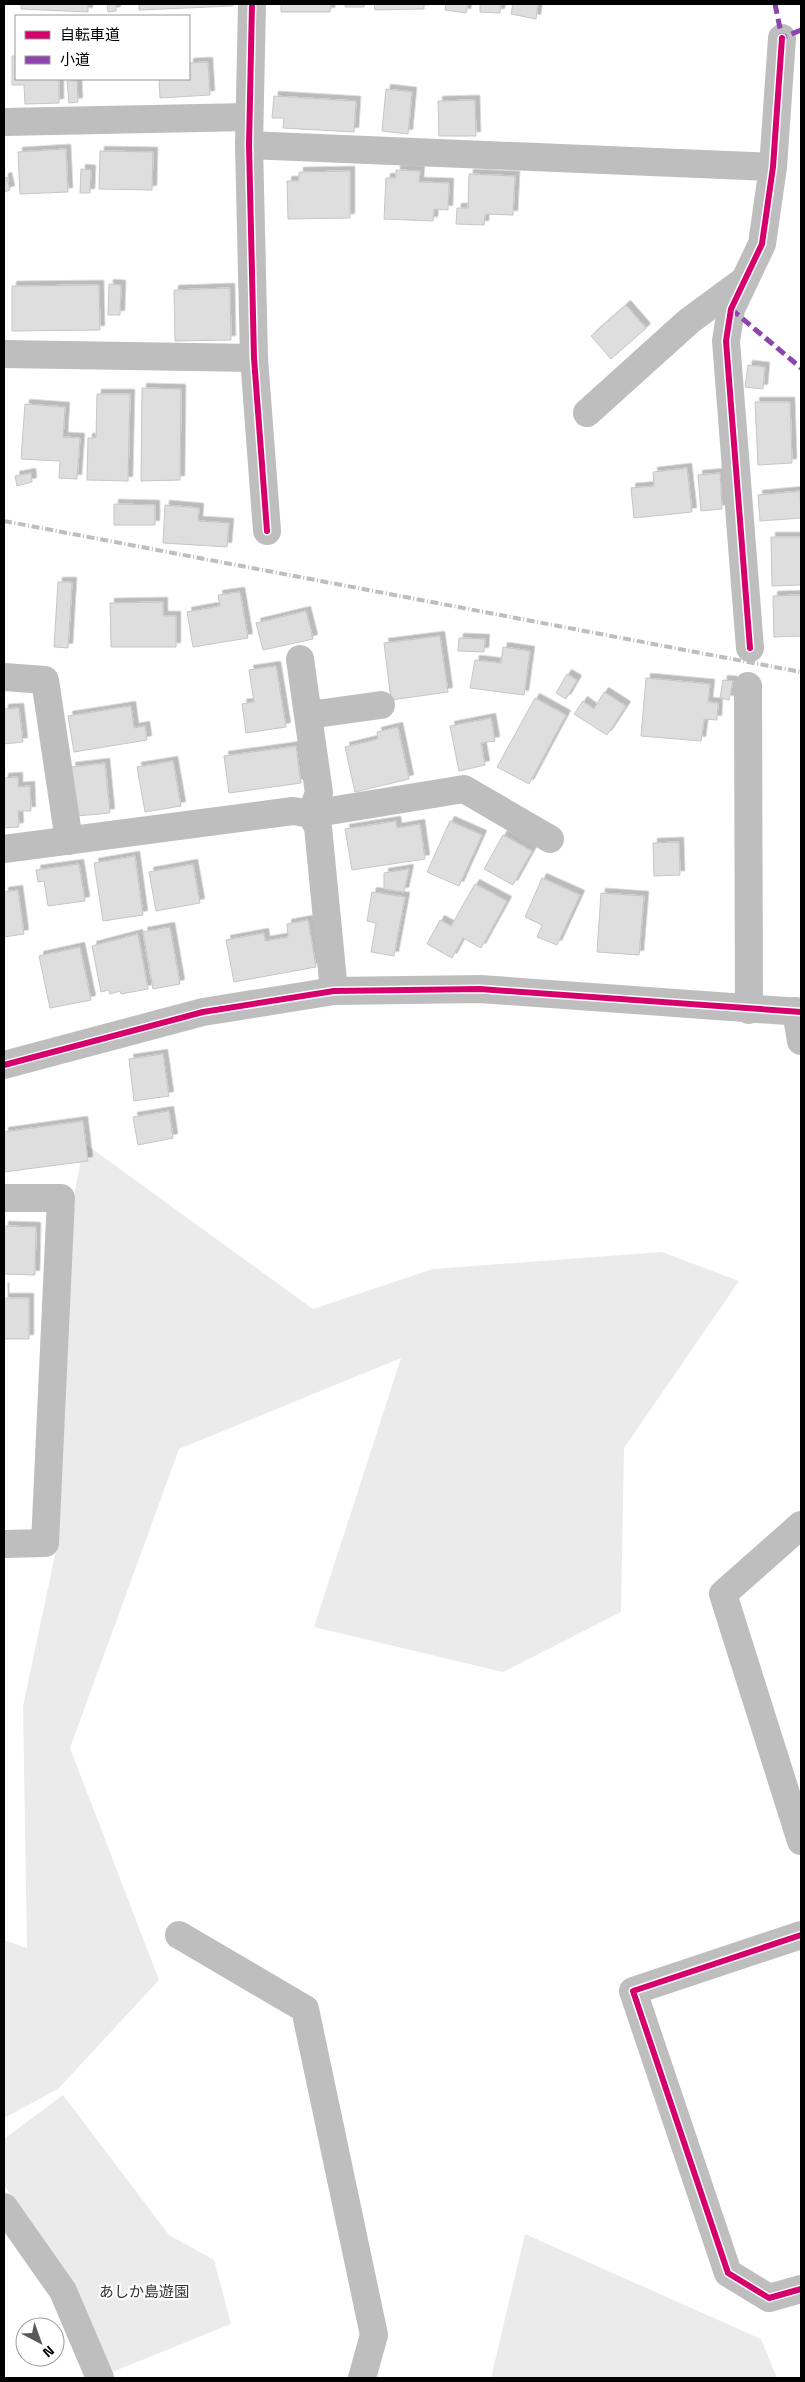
<svg xmlns="http://www.w3.org/2000/svg" width="805" height="2382" font-family="'Titillium Web','Noto Sans JP',sans-serif">
  <style>
    .green { fill: #ebebeb }
    .building { fill: #dedede; stroke: #c6c6c6; filter: url(#shadow) }
    .lines { fill: none; stroke-linecap: round; stroke-linejoin: round }
    .minor { stroke: #bebebe; stroke-width: 28 }
    .rail { stroke: #bebebe; stroke-width: 4; stroke-dasharray: 8 2.5 1 2.5; stroke-linecap: butt }
    .quiet { stroke: #8e44ad; stroke-width: 5; stroke-dasharray: 10 5; stroke-linecap: butt }
    .cycleway-casing { stroke: #fff; stroke-width: 9 }
    .cycleway { stroke: #d6006c; stroke-width: 6 }
    .labels { text-anchor: middle; stroke-width: 4.5; stroke-linejoin: round; paint-order: stroke }
    .park-label { font-size: 15px; fill: #313131; stroke: #fff }
  </style>
  <defs>
    <filter id="shadow"><feDropShadow dx="4.5" dy="-4.5" stdDeviation="0" flood-color="#0004"/></filter>
  </defs>
  <rect width="100%" height="100%" fill="#fff"/>
  <g class="green">
    <polygon points="84,1143 313,1309 433,1269 662,1252 739,1281 624,1448 621,1612 503,1672 314,1627 401,1358 179,1449 70,1748 159,1980 58,2089 4,2118 4,1940 27,1948 23,1706 55,1555 75,1191"/>
    <polygon points="63,2095 169,2235 214,2260 231,2324 110,2373 74,2288 4,2185 4,2139"/>
    <polygon points="525,2234 761,2339 777,2378 491,2378"/>
  </g>
  <g class="building">
    <polygon points="21,4 88,4 88,12 21,9"/>
    <polygon points="107,4 116,4 116,11 108,12"/>
    <polygon points="139,4 233,4 233,6 139,10"/>
    <polygon points="281,4 331,4 330,12 281,12"/>
    <rect x="345" y="4" width="19" height="3"/>
    <polygon points="374,4 424,4 424,9 375,10"/>
    <polygon points="446,4 468,4 466,13 445,10"/>
    <polygon points="480,4 501,4 500,13 480,12"/>
    <polygon points="513,4 538,4 536,19 511,14"/>
    <polygon points="12,56 16,56 16,79 59,79 59,103 25,104 24,85 12,85"/>
    <polygon points="208,62 210,95 160,98 159,79 189,79 189,63"/>
    <polygon points="67,81 77,81 78,102 69,103"/>
    <polygon points="386,89 412,92 408,134 382,131"/>
    <polygon points="274,96 356,101 354,132 283,128 284,118 272,118"/>
    <polygon points="475,100 476,136 439,136 438,101"/>
    <polygon points="66,149 68,192 20,194 18,152"/>
    <polygon points="100,151 153,152 152,190 99,189"/>
    <polygon points="81,169 91,170 90,193 80,193"/>
    <polygon points="396,170 420,171 419,182 449,183 448,210 434,209 433,221 384,219 386,178 396,178"/>
    <polygon points="350,171 350,218 288,219 287,181 299,181 299,172"/>
    <polygon points="469,174 515,176 513,215 485,214 484,225 456,224 457,208 468,208"/>
    <polygon points="7,177 10,190 4,192 4,178"/>
    <polygon points="109,284 121,285 120,315 108,315"/>
    <polygon points="99,285 100,330 12,331 12,286"/>
    <polygon points="230,288 231,340 175,341 174,290"/>
    <polygon points="626,305 646,328 611,359 591,336"/>
    <polygon points="748,365 765,367 763,389 745,387"/>
    <polygon points="142,388 181,389 180,480 141,481"/>
    <polygon points="97,394 130,394 128,481 87,480 88,438 96,438"/>
    <polygon points="755,402 790,402 792,463 758,465"/>
    <polygon points="25,404 65,407 63,437 80,438 77,479 59,478 60,461 21,459"/>
    <polygon points="687,468 692,512 634,518 631,488 654,486 653,472"/>
    <polygon points="31,473 32,482 17,486 15,476"/>
    <polygon points="720,473 722,509 701,511 698,475"/>
    <polygon points="800,491 801,518 760,521 758,495"/>
    <polygon points="114,504 155,505 155,525 114,525"/>
    <polygon points="165,505 199,508 198,521 229,523 227,547 163,543"/>
    <polygon points="771,537 801,537 801,585 772,586"/>
    <polygon points="58,582 72,582 68,648 54,647"/>
    <polygon points="240,592 248,638 193,647 187,612 220,606 218,595"/>
    <polygon points="801,595 801,636 774,637 773,596"/>
    <polygon points="163,602 163,616 176,616 176,647 111,647 110,603"/>
    <polygon points="306,611 313,639 263,650 256,623"/>
    <polygon points="440,636 448,692 391,700 384,643"/>
    <polygon points="459,638 485,639 484,652 458,651"/>
    <polygon points="503,647 530,651 524,695 470,688 475,660 501,663"/>
    <polygon points="276,666 286,727 246,733 242,704 254,702 249,670"/>
    <polygon points="567,674 577,680 566,699 556,693"/>
    <polygon points="646,678 710,684 708,702 718,703 717,720 704,719 701,741 641,736"/>
    <polygon points="723,680 733,681 729,700 720,698"/>
    <polygon points="604,692 626,706 607,735 574,714 583,701 594,709"/>
    <polygon points="535,698 566,715 529,784 497,767"/>
    <polygon points="131,706 134,728 145,726 147,740 74,752 68,716"/>
    <polygon points="19,708 23,742 4,744 4,709"/>
    <polygon points="491,718 495,741 481,743 485,765 459,771 450,726"/>
    <polygon points="398,727 409,779 355,792 345,747 378,739 377,732"/>
    <polygon points="296,746 301,783 229,793 224,756"/>
    <polygon points="173,761 181,806 145,812 137,767"/>
    <polygon points="105,763 110,813 77,816 71,767"/>
    <polygon points="18,777 18,787 30,786 31,811 18,811 19,827 4,828 4,778"/>
    <polygon points="396,821 397,828 420,824 425,859 352,870 345,829"/>
    <polygon points="450,821 482,835 459,886 427,872"/>
    <polygon points="503,835 532,851 513,885 484,869"/>
    <polygon points="679,842 680,875 654,876 653,843"/>
    <polygon points="135,856 143,915 103,921 94,863"/>
    <polygon points="79,864 85,901 48,906 44,881 38,882 36,870"/>
    <polygon points="193,864 200,903 156,911 149,872"/>
    <polygon points="409,869 404,892 384,889 384,873"/>
    <polygon points="542,878 580,895 557,945 537,937 542,925 525,917"/>
    <polygon points="475,884 507,901 481,948 463,938 452,958 427,944 440,920 451,926"/>
    <polygon points="18,890 24,934 4,937 4,892"/>
    <polygon points="372,892 405,897 394,956 371,952 376,923 367,921"/>
    <polygon points="601,893 644,896 639,955 597,952"/>
    <polygon points="308,920 316,967 234,982 226,940 264,933 265,941 288,937 287,924"/>
    <polygon points="170,927 180,984 153,989 143,932"/>
    <polygon points="138,934 148,989 121,994 120,991 110,994 109,990 101,992 92,946"/>
    <polygon points="80,947 91,1000 50,1008 39,956"/>
    <polygon points="163,1054 169,1096 134,1101 129,1059"/>
    <polygon points="169,1111 173,1138 138,1145 133,1117"/>
    <polygon points="83,1121 88,1161 4,1172 4,1132"/>
    <polygon points="4,1226 36,1227 35,1275 4,1274"/>
    <polygon points="4,1287 4,1298 29,1298 29,1339 4,1339"/>
  </g>
  <g class="lines">
    <g class="minor">
      <polyline points="252,4 249,145 254,358 267,531"/>
      <polyline points="4,122 249,117"/>
      <polyline points="249,145 773,167"/>
      <polyline points="4,354 254,358"/>
      <polyline points="587,413 689,321 742,282"/>
      <polyline points="750,648 726,341 731,309 762,244 773,167 782,38"/>
      <polyline points="300,659 319,793 311,814"/>
      <polyline points="4,677 45,680 69,841"/>
      <polyline points="748,686 749,1010"/>
      <polyline points="309,715 381,705"/>
      <polyline points="311,814 464,789 550,839"/>
      <polyline points="4,849 293,811 311,814 318,827 334,991"/>
      <polyline points="796,1011 801,1041"/>
      <polyline points="4,1065 203,1012 334,991 480,989 801,1012"/>
      <polyline points="4,1198 61,1198 45,1543 4,1544"/>
      <polyline points="801,1525 723,1594 801,1841"/>
      <polyline points="179,1935 305,2009 374,2335 362,2378"/>
      <polyline points="801,1935 633,1991 728,2273 769,2298 801,2289"/>
      <polyline points="4,2207 63,2291 100,2378"/>
    </g>
    <polyline class="rail" points="4,521 801,672"/>
    <g class="quiet">
      <polyline points="775,4 782,38 801,30"/>
      <polyline points="731,309 801,368"/>
    </g>
    <defs>
      <g id="cycleway">
        <polyline points="252,4 249,145 254,358 267,531"/>
        <polyline points="750,648 726,341 731,309 762,244 773,167 782,38"/>
        <polyline points="4,1065 203,1012 334,991 480,989 801,1012"/>
        <polyline points="801,1935 633,1991 728,2273 769,2298 801,2289"/>
      </g>
    </defs>
    <use href="#cycleway" class="cycleway-casing"/>
    <use href="#cycleway" class="cycleway"/>
  </g>
  <g class="labels">
    <g class="park-label">
      <text x="144" y="2297">あしか島遊園</text>
    </g>
  </g>
  <rect width="805" height="2382" fill="none" stroke="#000000" stroke-width="10"/>
  <rect x="15" y="15" width="175" height="65" fill="#ffffff" stroke="#999999"/>
  <rect x="25" y="31" width="25" height="8" fill="#d6006c" stroke="#999999"/>
  <text x="60" y="40" font-size="15" fill="#000000">自転車道</text>
  <rect x="25" y="56" width="25" height="8" fill="#8e44ad" stroke="#999999"/>
  <text x="60" y="65" font-size="15" fill="#000000">小道</text>
  <g transform="translate(40 2342) rotate(139)"><circle r="24" fill="#ffffff" stroke="#999999"/>
  <path d="M0-4L9 19L0 12L-9 19Z" fill="#595959"/>
  <text y="-8" font-size="14" font-weight="bold" text-anchor="middle" fill="#000000">N</text>
  </g>
</svg>
